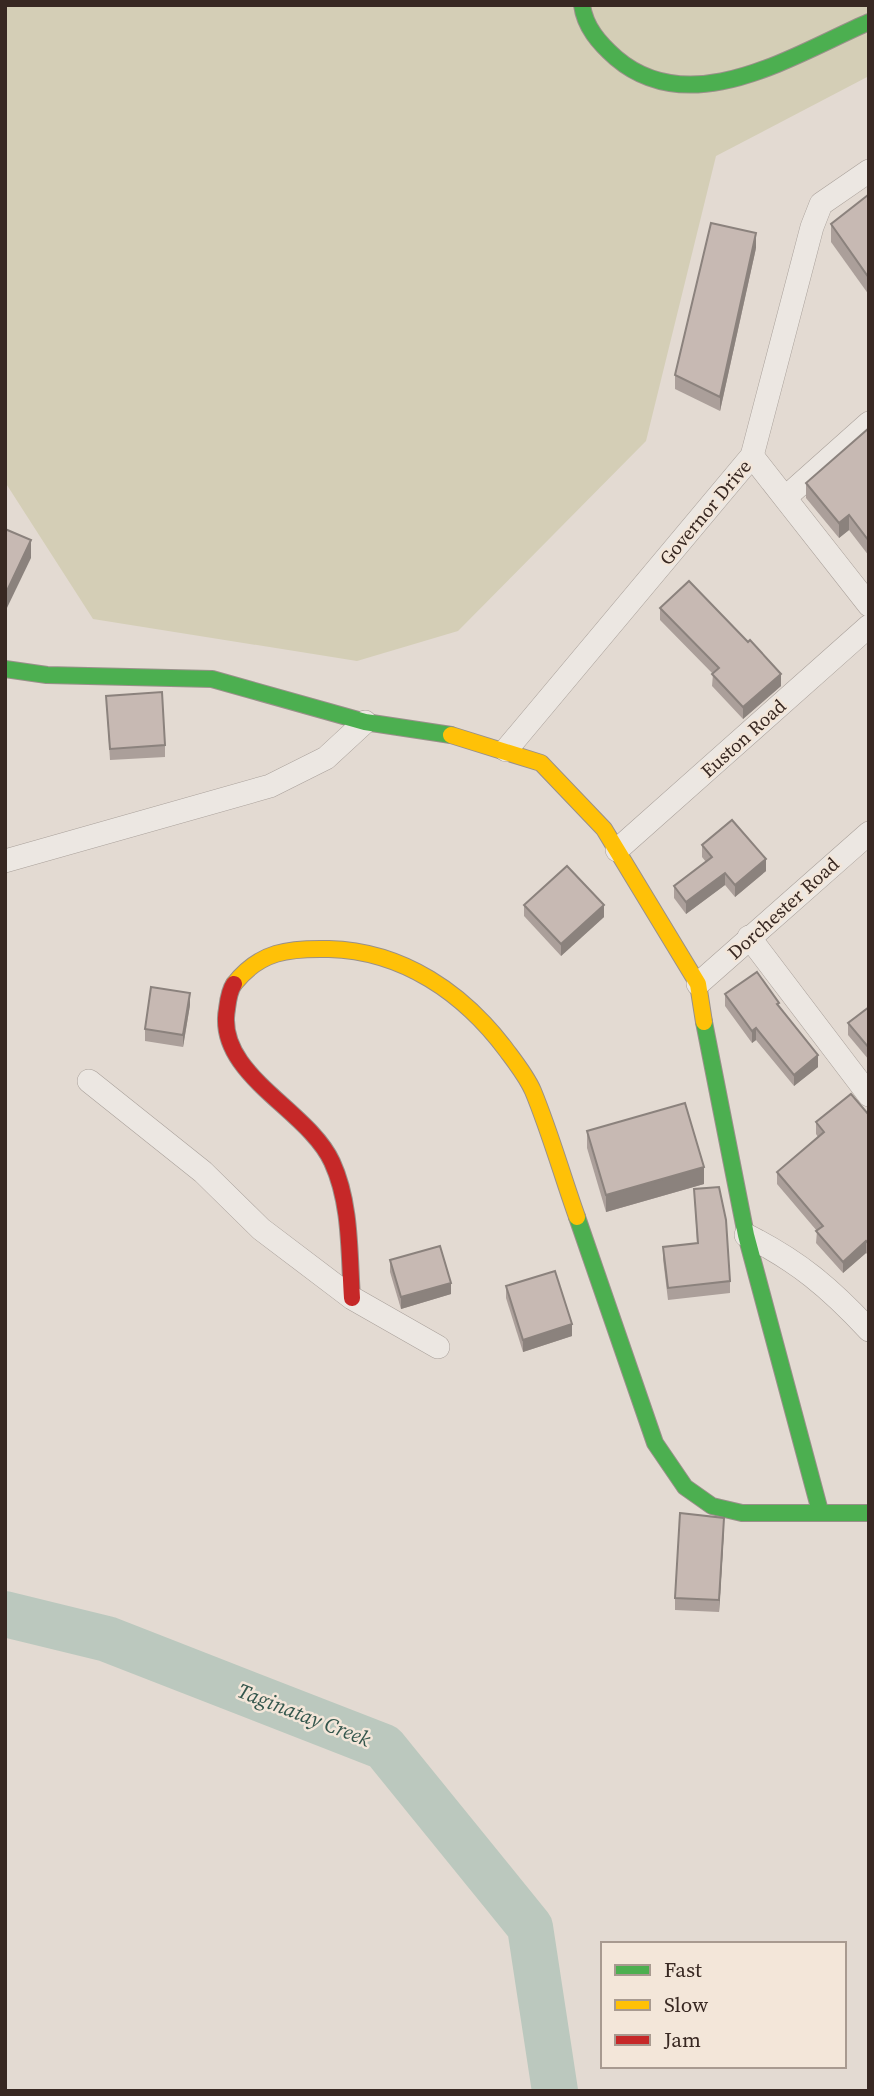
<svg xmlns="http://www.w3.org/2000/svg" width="874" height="2096" font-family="'Source Serif 4',serif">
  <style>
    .green { fill: #d4ceb6 }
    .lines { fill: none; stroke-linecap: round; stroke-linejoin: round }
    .river { stroke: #bbc8be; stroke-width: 46 }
    .street-casing { stroke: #a9a09a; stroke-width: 24 }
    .fast-casing { stroke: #99908a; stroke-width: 18 }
    .slow-casing { stroke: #99908a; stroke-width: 18 }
    .jam-casing { stroke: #99908a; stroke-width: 18 }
    .street { stroke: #ece7e2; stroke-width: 23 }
    .fast { stroke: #4caf50; stroke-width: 16 }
    .slow { stroke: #ffc107; stroke-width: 16 }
    .jam { stroke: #c62828; stroke-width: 16 }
    .wall { fill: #ab9f9a }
    .shaded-wall { fill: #8b827d }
    .building { fill: #c7b9b3; stroke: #8b827d; stroke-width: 2 }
    .labels { text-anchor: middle; stroke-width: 5; stroke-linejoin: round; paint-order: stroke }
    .street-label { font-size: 19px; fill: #382822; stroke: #f3e6d9 }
    .water-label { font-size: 21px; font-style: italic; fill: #33564c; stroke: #f3e6d9 }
  </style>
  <rect width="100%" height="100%" fill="#e3dad2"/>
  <polygon class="green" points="5,5 869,5 869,76 716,156 646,441 458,631 357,661 93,619 5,482"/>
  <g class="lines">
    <polyline class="river" points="5,1614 107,1639 384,1747 530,1927 555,2091"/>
    <defs>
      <g id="street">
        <polyline points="752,456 869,605"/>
        <polyline points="786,497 869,423"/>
        <polyline points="506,750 752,456 812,227 821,204 869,171"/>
        <polyline points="617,850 869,626"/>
        <polyline points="5,861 270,786 326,758 365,722"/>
        <polyline points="749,937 869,1095"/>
        <polyline points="698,984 869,833"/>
        <polyline points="89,1081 203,1172 261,1229 352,1298 438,1347"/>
        <path d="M 746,1235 C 798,1261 830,1288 869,1330"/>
      </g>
      <g id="fast">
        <path d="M 582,5 C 585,27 599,43 616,58 C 691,122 793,55 869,22"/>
        <polyline points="5,669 47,675 212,679 365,722 451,735"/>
        <polyline points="704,1022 746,1235 820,1511"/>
        <polyline points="577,1217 655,1443 685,1487 712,1506 742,1513 869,1513"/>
      </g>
      <g id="slow">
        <polyline points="451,735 541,763 604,829 698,984 704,1022"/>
        <path d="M 234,984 C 260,951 289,948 329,949 C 403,951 464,993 507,1051 C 516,1063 527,1077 533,1091 C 550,1132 562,1175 577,1217"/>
      </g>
      <path id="jam" d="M 234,984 C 229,991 228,1001 227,1009 C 215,1074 308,1109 332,1162 C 351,1203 349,1253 352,1298"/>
    </defs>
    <use href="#street" class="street-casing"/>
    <use href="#fast" class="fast-casing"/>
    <use href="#slow" class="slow-casing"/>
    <use href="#jam" class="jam-casing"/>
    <use href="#street" class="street"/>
    <use href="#fast" class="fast"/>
    <use href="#slow" class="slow"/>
    <use href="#jam" class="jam"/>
  </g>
  <g class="wall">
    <polygon points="869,197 869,295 831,242 831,224"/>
    <polygon points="756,248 720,411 675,389 675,375"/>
    <polygon points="869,428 869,556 849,530 839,538 806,498 806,483"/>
    <polygon points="660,608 781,686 743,719 712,686 713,674 660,620"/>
    <polygon points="106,696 165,745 165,757 110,760"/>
    <polygon points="702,845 766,871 735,897 725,885 686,914 674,898 674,886 706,862 702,857"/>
    <polygon points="524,905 604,917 561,956 524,916"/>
    <polygon points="725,994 779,1007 818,1067 794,1086 756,1040 752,1043 725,1006"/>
    <polygon points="190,1005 183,1047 145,1041 145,1029"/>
    <polygon points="869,1007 869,1060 848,1035 848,1023"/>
    <polygon points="869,1115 869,1256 866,1253 843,1273 816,1243 817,1231 777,1184 777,1172 818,1137 816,1134 816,1122"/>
    <polygon points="587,1131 704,1184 606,1212 587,1148"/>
    <polygon points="694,1189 730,1281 730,1293 668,1300 663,1259 663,1247 697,1243"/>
    <polygon points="390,1260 451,1294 401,1309 390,1272"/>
    <polygon points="506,1286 572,1336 523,1352 506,1298"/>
    <polygon points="724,1530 719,1612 675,1610 675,1598"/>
  </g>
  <g class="shaded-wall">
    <polygon points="756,233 756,248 720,411 720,397"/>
    <polygon points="849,515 849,530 839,538 839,523"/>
    <polygon points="31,540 31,558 5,612 5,595"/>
    <polygon points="781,674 781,686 743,719 743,707"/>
    <polygon points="766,859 766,871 735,897 735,885"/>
    <polygon points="725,873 725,885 686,914 686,902"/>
    <polygon points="604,905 604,917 561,956 561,944"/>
    <polygon points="190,993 190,1005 183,1047 183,1035"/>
    <polygon points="756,1028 756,1040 752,1043 752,1031"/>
    <polygon points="818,1055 818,1067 794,1086 794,1075"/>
    <polygon points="704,1167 704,1184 606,1212 606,1195"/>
    <polygon points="866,1241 866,1253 843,1273 843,1262"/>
    <polygon points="451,1283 451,1294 401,1309 401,1297"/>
    <polygon points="572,1324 572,1336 523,1352 523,1340"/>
    <polygon points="724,1518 724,1530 719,1612 719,1600"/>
  </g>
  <g class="building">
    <polygon points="868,195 869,197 869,278 831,224"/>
    <polygon points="711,223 756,233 720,397 675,375"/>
    <polygon points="869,428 869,541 849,515 839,523 806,483"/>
    <polygon points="5,529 31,540 5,595"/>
    <polygon points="689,581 748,642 750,640 781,674 743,707 712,674 719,668 660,608"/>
    <polygon points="162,692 165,745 110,749 106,696"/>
    <polygon points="732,820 766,859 735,885 725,873 686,902 674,886 712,857 702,845"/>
    <polygon points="567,866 604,905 561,944 524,905"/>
    <polygon points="757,972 779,1003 777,1004 818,1055 794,1075 756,1028 752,1031 725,994"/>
    <polygon points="151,987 190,993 183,1035 145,1029"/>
    <polygon points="869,1007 869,1048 848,1023"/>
    <polygon points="851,1094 869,1115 869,1244 866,1241 843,1262 816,1231 823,1226 777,1172 824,1132 816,1122"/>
    <polygon points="685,1103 704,1167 606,1195 587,1131"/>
    <polygon points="719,1187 726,1220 730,1281 668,1288 663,1247 698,1243 694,1189"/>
    <polygon points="440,1246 451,1283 401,1297 390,1260"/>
    <polygon points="555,1271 572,1324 523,1340 506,1286"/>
    <polygon points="680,1513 724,1518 719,1600 675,1598"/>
  </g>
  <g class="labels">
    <g class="street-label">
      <text transform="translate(705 512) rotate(-50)" y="7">Governor Drive</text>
      <text transform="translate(743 738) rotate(-42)" y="7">Euston Road</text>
      <text transform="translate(783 908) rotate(-42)" y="7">Dorchester Road</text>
    </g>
    <g class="water-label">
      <text transform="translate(304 1715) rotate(21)" y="7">Taginatay Creek</text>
    </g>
  </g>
  <rect width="874" height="2096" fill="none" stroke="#382822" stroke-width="14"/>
  <rect x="601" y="1942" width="245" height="126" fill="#f3e6d9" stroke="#a89a90" stroke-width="2"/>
  <rect x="615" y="1965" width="35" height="10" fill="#4caf50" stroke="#a89a90" stroke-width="2"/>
  <text x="664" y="1977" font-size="21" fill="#382822">Fast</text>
  <rect x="615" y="2000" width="35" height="10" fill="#ffc107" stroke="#a89a90" stroke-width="2"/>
  <text x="664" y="2012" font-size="21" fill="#382822">Slow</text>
  <rect x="615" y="2035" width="35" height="10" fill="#c62828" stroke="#a89a90" stroke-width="2"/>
  <text x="664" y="2047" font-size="21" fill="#382822">Jam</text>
</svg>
